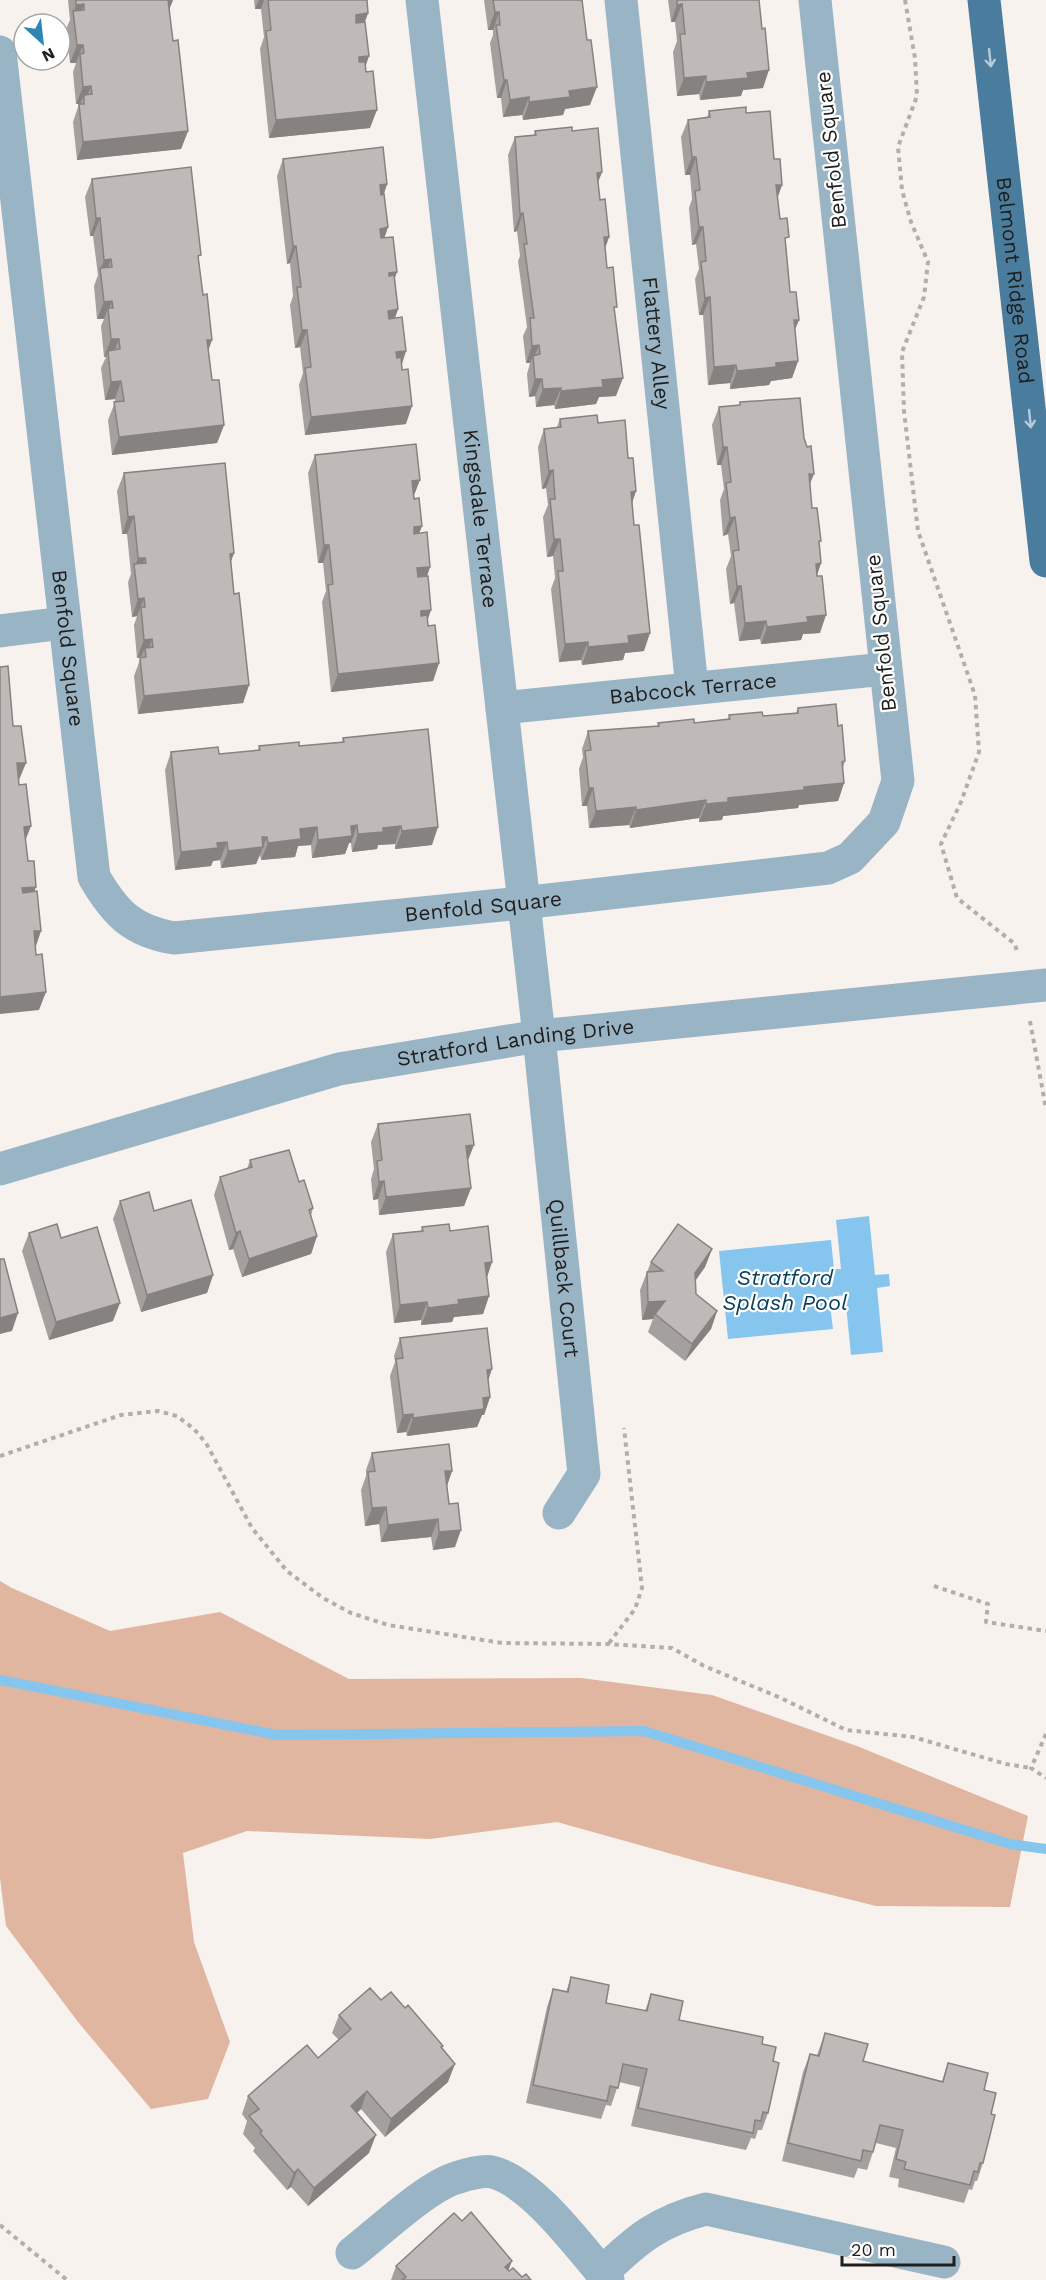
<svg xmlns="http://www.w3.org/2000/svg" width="1046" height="2280" font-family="'Work Sans',sans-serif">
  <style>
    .green { fill: #e0b6a0 }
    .water { fill: #86c5ee }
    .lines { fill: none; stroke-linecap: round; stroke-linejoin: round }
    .stream { stroke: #86c5ee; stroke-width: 10 }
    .path { stroke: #b3aeac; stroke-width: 4; stroke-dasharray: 4.5 4.5; stroke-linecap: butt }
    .minor { stroke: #99b4c5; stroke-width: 33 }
    .major { stroke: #4a7d9d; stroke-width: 33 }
    .wall { fill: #a4a09d }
    .shaded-wall { fill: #868280 }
    .building { fill: #bfbab7; stroke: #868280; stroke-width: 1.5 }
    .oneway { stroke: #b7cbd8 }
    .labels { text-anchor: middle; stroke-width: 4.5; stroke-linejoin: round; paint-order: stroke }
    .street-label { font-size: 21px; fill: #201e1d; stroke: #fff }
    .water-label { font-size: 22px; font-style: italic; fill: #0b405b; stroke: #fff }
  </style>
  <rect width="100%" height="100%" fill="#f8f2ef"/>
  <polygon class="green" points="0,1581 12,1588 110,1631 220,1612 349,1679 581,1678 712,1695 857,1746 1028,1816 1010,1907 876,1906 711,1865 557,1822 430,1839 247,1831 183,1853 194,1942 230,2042 208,2099 151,2109 78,2022 6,1926 0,1878"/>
  <polygon class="water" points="869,1216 875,1275 889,1274 890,1286 877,1288 883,1352 851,1355 845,1295 829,1297 833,1329 728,1339 719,1251 831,1240 834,1269 841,1269 836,1220"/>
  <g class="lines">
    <polyline class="stream" points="0,1680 277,1735 644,1731 1010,1844 1046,1849"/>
    <g class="path">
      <polyline points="905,0 915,58 917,96 898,147 902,190 911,222 928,262 924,297 902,352 904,411 918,531 975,695 979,752 961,802 941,844 957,898 1015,944 1017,952"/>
      <polyline points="1030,1021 1046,1109"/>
      <polyline points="0,1456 121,1415 158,1411 177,1416 194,1429 206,1443 252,1528 287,1571 323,1598 351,1613 388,1625 502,1643 608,1644 672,1648 704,1666 781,1698 846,1730 913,1737 1006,1764 1031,1768"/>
      <polyline points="934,1586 988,1604 986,1622 1046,1631"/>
      <polyline points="609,1643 635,1609 642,1588 624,1428"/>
      <polyline points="1046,1734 1031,1768 1046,1778"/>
      <polyline points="0,2225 67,2280"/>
    </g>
    <g class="minor">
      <path id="s1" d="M 422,0 L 539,1036 L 584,1474 L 559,1513"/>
      <path id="s2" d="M 621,0 L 692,688"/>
      <path id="s3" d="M 0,52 L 94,877 C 115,913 132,931 174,938 L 522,903 L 828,868 L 850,858 L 884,822 L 898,781 L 815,0"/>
      <polyline points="0,631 64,623"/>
      <path id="s4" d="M 502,708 L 885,669"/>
      <path id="s5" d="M 0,1169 L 339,1069 L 539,1036 L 1046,985"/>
      <path d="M 352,2253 C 378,2233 426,2187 456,2178 C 465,2175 483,2170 492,2172 C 533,2182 580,2248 608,2280"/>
      <path d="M 602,2273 C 636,2240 658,2221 706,2209 L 944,2262"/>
    </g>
    <path class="major" id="s6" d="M 984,0 L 1046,561"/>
  </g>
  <g class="wall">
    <polygon points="68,0 173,0 169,9 173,41 188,131 181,149 77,160 73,122 79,104 80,104 76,104 73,72 76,63 70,63 66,29 70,20"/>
    <polygon points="254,0 367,0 368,13 365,22 365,67 370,128 269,138 260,49 264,37 261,9 255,9"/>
    <polygon points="484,0 582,0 590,105 565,109 563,115 523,120 522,115 503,117 501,98 497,98 490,43 493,35 493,30 488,30"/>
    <polygon points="668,0 759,0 763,88 743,90 741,96 700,100 699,94 677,96 673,52 677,41 675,22 671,22"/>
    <polygon points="709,111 746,113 774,159 782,185 777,198 780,219 786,245 790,292 799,320 795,329 798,361 792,378 771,381 769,385 730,389 730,383 708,385 703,315 699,315 695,279 699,269 696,244 692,245 689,208 692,199 690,175 685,175 681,137 688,120 707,118"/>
    <polygon points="535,131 572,131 602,172 598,182 600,200 609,237 605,248 607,268 614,313 616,396 599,397 596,404 555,409 554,405 536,407 535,396 529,397 527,374 530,363 526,363 523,336 527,327 518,261 520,256 517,231 514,232 508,155 515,137 534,135"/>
    <polygon points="283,159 387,184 384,194 388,227 384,238 395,279 398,309 395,318 406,351 402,364 406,424 305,435 299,385 303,373 300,347 295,348 290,305 293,296 290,263 287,264 277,176"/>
    <polygon points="92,179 199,262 212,380 224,425 217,443 112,455 108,420 115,402 115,399 105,400 101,368 106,357 104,357 101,326 104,319 97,319 94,286 98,275 93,236 90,236 85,197"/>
    <polygon points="740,402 810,485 812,508 819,546 821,563 817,575 820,633 803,634 801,640 761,644 760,639 739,641 734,603 730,604 726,569 731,556 728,534 723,536 720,500 724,489 721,465 717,465 712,425 719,407 739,405"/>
    <polygon points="560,419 598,423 628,458 636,491 632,503 644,651 625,653 623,660 582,665 581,660 559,662 551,589 555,578 553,556 547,557 543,517 548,505 546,488 542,489 538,447 544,429 557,427"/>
    <polygon points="315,455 414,495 422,526 419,533 430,567 427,576 427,621 428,626 439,663 433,681 331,692 322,602 326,591 323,563 318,563 308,473"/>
    <polygon points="124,473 234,553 231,562 234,594 249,685 243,703 138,714 134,676 141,657 137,658 134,625 137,616 132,617 128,582 131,574 127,534 122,534 117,491"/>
    <polygon points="798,708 838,726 845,761 843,768 844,783 838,801 799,805 798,808 723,816 722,820 699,822 699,818 630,828 629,825 589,828 587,806 582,806 579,769 583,757 582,749 588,731 657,726 658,723 694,723 728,719 729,715 763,716 796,713"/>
    <polygon points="343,738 432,845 395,849 395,844 378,845 377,849 352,852 351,843 349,843 345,854 312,858 311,845 298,846 295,857 261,860 260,855 256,864 221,868 220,860 213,861 211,866 175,870 165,770 171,752 219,754 258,751 259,746 299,746 342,742"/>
    <polygon points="378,1124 468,1161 471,1188 464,1206 379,1215 378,1199 373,1200 371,1179 374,1169 371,1142"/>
    <polygon points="250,1160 299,1182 313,1208 311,1216 317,1236 311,1254 242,1277 233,1249 229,1250 214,1195 220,1177 247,1169"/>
    <polygon points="120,1201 154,1211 213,1275 207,1293 141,1312 113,1219"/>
    <polygon points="422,1227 450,1231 492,1262 487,1277 489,1296 483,1314 454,1317 452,1322 421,1325 421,1320 394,1323 386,1252 393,1234 421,1231"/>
    <polygon points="29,1233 113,1321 49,1340 22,1251"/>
    <polygon points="712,1249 705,1267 695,1281 696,1294 717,1311 711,1329 685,1361 648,1332 653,1319 642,1320 640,1290 651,1262"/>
    <polygon points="400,1338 488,1380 490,1397 484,1415 482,1415 477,1427 407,1436 406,1432 397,1433 390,1376 395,1362 394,1356"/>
    <polygon points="372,1453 452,1471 447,1485 455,1547 433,1550 431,1537 381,1542 379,1524 365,1526 361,1490 366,1476 366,1470"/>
    <polygon points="571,1977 606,2003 645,2011 651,1994 679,2020 762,2044 773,2061 768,2113 762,2130 758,2130 755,2139 751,2138 746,2150 631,2126 640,2087 619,2082 611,2106 606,2105 601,2119 526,2103 547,2007 553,1989 566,1992"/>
    <polygon points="381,2000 405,2008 443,2046 442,2048 448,2082 385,2137 361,2109 357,2113 369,2153 308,2206 291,2187 287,2190 253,2151 255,2148 243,2134 247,2121 242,2114 248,2096 318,2058 339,2040 332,2033 339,2015"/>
    <polygon points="825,2033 863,2061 942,2081 948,2063 984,2090 991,2114 983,2163 977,2181 975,2181 972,2190 969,2189 964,2203 898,2187 899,2179 889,2177 896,2148 876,2143 867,2170 858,2168 854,2178 782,2161 803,2072 810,2054 817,2055"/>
    <polygon points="396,2266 509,2271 522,2277 531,2280 391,2280"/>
  </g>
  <g class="shaded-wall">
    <polygon points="168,0 173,0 166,18"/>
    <polygon points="259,0 264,0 261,9 255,9"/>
    <polygon points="84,4 77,22 73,14 76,5"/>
    <polygon points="682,4 675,22 671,22 677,5"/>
    <polygon points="495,12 499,12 493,30 488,30"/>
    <polygon points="368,13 361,31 349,32 356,15"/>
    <polygon points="77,45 83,45 76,63 70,63"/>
    <polygon points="369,56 363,74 352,75 359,57"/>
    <polygon points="769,70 763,88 743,90 741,96 700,100 706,82 747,73"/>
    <polygon points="706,76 699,94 677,96 684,78"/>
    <polygon points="504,80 507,80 501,98 497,98"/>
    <polygon points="91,86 84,104 84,95 80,104 76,104 83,87"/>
    <polygon points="597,87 590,105 565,109 563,115 523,120 529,102 569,91"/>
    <polygon points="529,97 522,115 503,117 510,100"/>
    <polygon points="377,110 370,128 269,138 276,120"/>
    <polygon points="188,131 181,149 77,160 83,142"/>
    <polygon points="692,157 696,157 690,175 685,175"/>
    <polygon points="602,172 595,190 597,173"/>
    <polygon points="387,184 381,202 380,185"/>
    <polygon points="776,185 782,185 776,202"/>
    <polygon points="523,213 517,231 514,232 520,214"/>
    <polygon points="96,218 100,218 93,236 90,236"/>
    <polygon points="388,227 382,245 380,229"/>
    <polygon points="699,227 703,227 696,244 692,245"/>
    <polygon points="604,237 609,237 603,254"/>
    <polygon points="293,246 296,246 290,263 287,264"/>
    <polygon points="111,259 105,277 100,271 104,260"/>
    <polygon points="397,272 391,289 389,273"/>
    <polygon points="710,297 703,315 699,315 705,298"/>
    <polygon points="112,301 108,312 108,308 104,319 97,319 104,302"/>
    <polygon points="398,309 392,327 382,328 388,311"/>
    <polygon points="794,320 799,320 792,337"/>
    <polygon points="302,330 307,330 300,347 295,348"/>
    <polygon points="111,339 119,339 112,357 108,351 106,357 104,357"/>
    <polygon points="207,340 212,340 206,357"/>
    <polygon points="539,345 533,360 533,356 530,363 526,363 532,346"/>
    <polygon points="406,351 400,369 390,370 396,352"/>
    <polygon points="798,361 792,378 771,381 769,385 730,389 737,371 776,363"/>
    <polygon points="736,365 730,383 708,385 714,367"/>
    <polygon points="623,378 616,396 599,397 596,404 555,409 561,391 602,380"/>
    <polygon points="535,379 542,379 535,396 529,397"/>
    <polygon points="121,381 115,399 105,400 111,382"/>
    <polygon points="561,388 554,405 536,407 543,389"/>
    <polygon points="412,406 406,424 305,435 311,417"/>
    <polygon points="224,425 217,443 112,455 119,437"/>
    <polygon points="723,447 727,447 721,465 717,465"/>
    <polygon points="553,470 546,488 542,489 549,471"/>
    <polygon points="809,474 814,474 807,491"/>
    <polygon points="420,480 413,498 412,481"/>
    <polygon points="636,491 630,509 631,492"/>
    <polygon points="134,516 127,534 122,534 128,517"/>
    <polygon points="735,517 728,534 723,536 730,518"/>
    <polygon points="422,526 415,544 414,527"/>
    <polygon points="554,539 560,539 553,556 547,557"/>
    <polygon points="324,545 329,545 323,563 318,563"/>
    <polygon points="234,553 227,571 230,554"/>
    <polygon points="138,558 145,558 139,575 135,566"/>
    <polygon points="821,563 815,581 816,564"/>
    <polygon points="430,567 424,585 411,586 417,568"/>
    <polygon points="737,586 741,586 734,603 730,604"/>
    <polygon points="144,598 137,616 132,617 138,599"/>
    <polygon points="431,610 425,628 414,629 421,611"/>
    <polygon points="826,615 820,633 803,634 801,640 761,644 767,627 807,617"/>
    <polygon points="766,621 760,639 739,641 745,623"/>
    <polygon points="650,633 644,651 625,653 623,660 582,665 588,647 628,636"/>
    <polygon points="152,639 146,657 145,648 141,657 137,658 144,640"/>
    <polygon points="588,642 581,660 559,662 565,644"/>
    <polygon points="439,663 433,681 331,692 338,674"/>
    <polygon points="249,685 243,703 138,714 144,696"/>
    <polygon points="17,763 26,763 19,780"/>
    <polygon points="844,783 838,801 799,805 798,808 723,816 722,820 699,822 706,804 728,798 804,787"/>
    <polygon points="589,788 593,788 587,806 582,806"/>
    <polygon points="706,800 699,818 630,828 636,810"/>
    <polygon points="636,807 629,825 589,828 596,811"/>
    <polygon points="357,825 351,843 349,843 345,854 312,858 318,840 351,826"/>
    <polygon points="31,826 24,844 24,827"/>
    <polygon points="401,826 395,844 378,845 377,849 352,852 358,834 383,828"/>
    <polygon points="317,827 311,845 298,846 295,857 261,860 268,843 300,829"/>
    <polygon points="438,827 432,845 395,849 402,831"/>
    <polygon points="262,837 267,837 256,864 221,868 228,851"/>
    <polygon points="227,842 220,860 213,861 211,866 175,870 181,852 217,843"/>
    <polygon points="36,887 30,904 16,906 22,888"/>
    <polygon points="34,931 41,931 35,949"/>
    <polygon points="46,992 39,1010 0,1014 0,997"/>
    <polygon points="474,1145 467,1163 466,1146"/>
    <polygon points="384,1181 378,1199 373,1200 379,1182"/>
    <polygon points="471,1188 464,1206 379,1215 386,1197"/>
    <polygon points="240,1231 233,1249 229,1250 236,1233"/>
    <polygon points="317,1236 311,1254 242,1277 249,1259"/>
    <polygon points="712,1249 705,1267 688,1291 695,1273"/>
    <polygon points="492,1262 486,1280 485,1263"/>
    <polygon points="213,1275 207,1293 141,1312 147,1295"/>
    <polygon points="489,1296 483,1314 454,1317 452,1322 421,1325 428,1308 458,1300"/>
    <polygon points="665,1301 655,1314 653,1319 642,1320 648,1302"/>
    <polygon points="427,1302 421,1320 394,1323 400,1305"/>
    <polygon points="120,1303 113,1321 49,1340 56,1322"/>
    <polygon points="717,1311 711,1329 685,1361 692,1344"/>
    <polygon points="18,1313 12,1331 0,1334 0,1318"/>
    <polygon points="492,1369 486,1387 487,1370"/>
    <polygon points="490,1397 484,1415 482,1415 477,1427 407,1436 413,1418 483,1398"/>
    <polygon points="413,1414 406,1432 397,1433 403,1415"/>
    <polygon points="445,1471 452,1471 446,1489"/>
    <polygon points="386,1507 379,1524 365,1526 372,1508"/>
    <polygon points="438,1519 431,1537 381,1542 388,1525"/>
    <polygon points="461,1530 455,1547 433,1550 439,1532"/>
    <polygon points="455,2064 448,2082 385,2137 391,2119"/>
    <polygon points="367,2091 361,2109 344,2124 351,2106"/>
    <polygon points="376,2135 369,2153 308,2206 314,2188"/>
    <polygon points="298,2169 291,2187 287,2190 294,2173"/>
    <polygon points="512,2261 505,2279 505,2267"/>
  </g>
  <g class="building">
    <polygon points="76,0 172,0 168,0 173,41 178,40 188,131 83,142 79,104 84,104 84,95 92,94 91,86 83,87 80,54 84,53 83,45 77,45 73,11 84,10 84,4 76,5"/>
    <polygon points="268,0 367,0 368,13 356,15 356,23 365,22 369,56 359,57 359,62 365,62 366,72 373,71 377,110 276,120 266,31 271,30"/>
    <polygon points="493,0 582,0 587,40 591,40 597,87 569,91 570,97 529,102 529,97 510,100 507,80 504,80 496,25 500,25 499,12 495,12"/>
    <polygon points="677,0 759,0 762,29 765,28 769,70 747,73 748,78 706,82 706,76 684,78 680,34 685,34 682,4 677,5"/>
    <polygon points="746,107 746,113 770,111 774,159 780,159 782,185 776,185 780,219 787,218 789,237 785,238 790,292 796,292 799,320 794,320 798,361 776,363 776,367 737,371 736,365 714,367 710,297 705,298 701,262 706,261 703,227 699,227 695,191 700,190 696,157 692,157 688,120 710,117 709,111"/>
    <polygon points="572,127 572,131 598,128 602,172 597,173 600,200 605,199 609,237 604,237 607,268 613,267 617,307 614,307 623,378 602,380 603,387 561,391 561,388 543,389 542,379 535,379 533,356 540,354 539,345 532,346 530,318 534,318 524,244 527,244 523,213 520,214 515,137 536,135 535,131"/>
    <polygon points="383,147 387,184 380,185 381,195 384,194 388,227 380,229 381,238 393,237 397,272 389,273 389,276 394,275 398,309 388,311 389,319 402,317 406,351 396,352 397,358 401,357 402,370 408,369 412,406 311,417 305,368 311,367 307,330 302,330 297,287 301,287 296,246 293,246 283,159"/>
    <polygon points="191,167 201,255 198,256 203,295 207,294 212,340 207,340 212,380 219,380 224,425 119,437 114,402 124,401 121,381 111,382 108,351 120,349 119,339 111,339 108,308 113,308 112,301 104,302 100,268 112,267 111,259 104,260 100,218 96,218 92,179"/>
    <polygon points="800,398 804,438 807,447 811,446 814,474 809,474 812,508 817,508 821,541 819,541 821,563 816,564 817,576 822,576 826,615 807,617 808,622 767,627 766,621 745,623 741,586 737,586 733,551 739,550 735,517 730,518 726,483 731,482 727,447 723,447 719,407 740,405 740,402"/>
    <polygon points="597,415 598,423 625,420 628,458 633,458 636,491 631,492 634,525 639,525 650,633 628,636 629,643 588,647 588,642 565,644 558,571 563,571 560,539 554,539 550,499 555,499 553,470 549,471 544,429 561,427 560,419"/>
    <polygon points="416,444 420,480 412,481 414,499 419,498 422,526 414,527 414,534 427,532 430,567 417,568 418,577 428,576 431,610 421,611 421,616 427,615 428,626 435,625 439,663 338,674 328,585 333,584 329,545 324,545 315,455"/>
    <polygon points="225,463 234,553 230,554 234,594 239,593 249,685 144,696 140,658 146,657 145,648 153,647 152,639 144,640 141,607 145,607 144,598 138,599 134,564 146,563 145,558 138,558 134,516 128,517 124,473"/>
    <polygon points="8,666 13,726 21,726 26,763 17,763 19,785 26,784 31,826 24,827 28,861 34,861 36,887 22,888 23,893 37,891 41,931 34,931 36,955 42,954 46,992 0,997 0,667"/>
    <polygon points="836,704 838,726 842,725 845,761 842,762 844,783 804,787 804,790 728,798 728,802 706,804 706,800 636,810 636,807 596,811 593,788 589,788 585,751 591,750 588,731 659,726 658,723 694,719 694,723 730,719 729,715 762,712 763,716 798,713 798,708"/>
    <polygon points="428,729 438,827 402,831 401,826 383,828 383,832 358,834 357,825 351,826 352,836 318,840 317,827 300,829 301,839 268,843 267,837 262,837 263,847 228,851 227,842 217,843 218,848 181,852 171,752 218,747 219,754 260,750 259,746 299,742 299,746 344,742 343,738"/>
    <polygon points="470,1114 474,1145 466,1146 471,1188 386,1197 384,1181 379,1182 377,1161 382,1160 378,1124"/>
    <polygon points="289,1150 299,1182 304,1180 313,1208 309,1210 317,1236 249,1259 240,1231 236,1233 220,1177 252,1167 250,1160"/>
    <polygon points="149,1192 154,1211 191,1200 213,1275 147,1295 120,1201"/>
    <polygon points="57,1224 61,1238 97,1227 120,1303 56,1322 29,1233"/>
    <polygon points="449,1224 450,1231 488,1226 492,1262 485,1263 489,1296 458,1300 459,1304 428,1308 427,1302 400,1305 393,1234 423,1231 422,1227"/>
    <polygon points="678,1224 712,1249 695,1273 696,1294 717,1311 692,1344 655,1314 665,1301 648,1302 647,1272 663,1271 651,1262"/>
    <polygon points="0,1259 4,1259 18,1313 0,1318"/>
    <polygon points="487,1328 492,1369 487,1370 490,1397 483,1398 484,1409 413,1418 413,1414 403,1415 396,1359 403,1358 400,1338"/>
    <polygon points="449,1444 452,1471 445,1471 449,1504 458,1503 461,1530 439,1532 438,1519 388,1525 386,1507 372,1508 368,1472 375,1471 372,1453"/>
    <polygon points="571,1977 609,1985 606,2003 647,2011 651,1994 683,2001 679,2020 763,2037 762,2044 776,2047 773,2061 779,2063 768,2113 763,2112 761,2121 755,2120 753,2133 638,2108 647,2069 623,2064 618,2088 610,2086 607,2101 533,2085 553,1989 568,1992"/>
    <polygon points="370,1988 381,2000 391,1992 405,2008 408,2005 443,2046 441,2047 455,2064 391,2119 367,2091 351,2106 376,2135 314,2188 298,2169 294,2173 260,2133 262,2131 249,2116 259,2109 248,2096 307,2045 318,2058 351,2029 339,2015"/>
    <polygon points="825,2033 868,2044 863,2061 943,2082 948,2063 988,2073 984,2090 996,2093 991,2114 995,2115 983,2163 980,2163 978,2172 974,2171 970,2185 904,2169 906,2162 896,2159 903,2130 880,2125 873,2152 863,2150 861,2161 788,2143 810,2054 819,2056"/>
    <polygon points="471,2212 512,2261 505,2267 509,2271 513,2268 522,2277 526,2274 531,2280 402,2280 406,2277 396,2266 454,2213 462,2221"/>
  </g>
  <defs><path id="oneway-shaft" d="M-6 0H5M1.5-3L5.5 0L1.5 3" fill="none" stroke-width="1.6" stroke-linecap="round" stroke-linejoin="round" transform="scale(1.5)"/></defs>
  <g class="oneway">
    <use href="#oneway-shaft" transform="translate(990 58) rotate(84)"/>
    <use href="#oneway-shaft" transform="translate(1030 419) rotate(84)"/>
  </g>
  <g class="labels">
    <g class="street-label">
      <text transform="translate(831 150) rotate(-96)" y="7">Benfold Square</text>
      <text dy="7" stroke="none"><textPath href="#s6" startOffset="282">Belmont Ridge Road</textPath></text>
      <text dy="7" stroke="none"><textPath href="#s2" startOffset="345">Flattery Alley</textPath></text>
      <text dy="7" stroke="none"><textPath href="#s1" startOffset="522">Kingsdale Terrace</textPath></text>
      <text transform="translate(881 633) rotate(-96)" y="7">Benfold Square</text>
      <text dy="7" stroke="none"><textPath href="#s3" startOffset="600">Benfold Square</textPath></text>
      <text dy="7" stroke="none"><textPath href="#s4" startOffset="192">Babcock Terrace</textPath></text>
      <text dy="7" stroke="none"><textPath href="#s3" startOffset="1246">Benfold Square</textPath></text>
      <text dy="7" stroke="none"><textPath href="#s5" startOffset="532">Stratford Landing Drive</textPath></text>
      <text dy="7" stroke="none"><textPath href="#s1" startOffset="1286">Quillback Court</textPath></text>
    </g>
    <g class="water-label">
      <text x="785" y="1285">Stratford<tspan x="785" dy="25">Splash Pool</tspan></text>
    </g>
  </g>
  <g transform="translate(42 42) rotate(153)"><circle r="28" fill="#ffffff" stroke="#a6a5a5" stroke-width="1.5"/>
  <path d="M0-4.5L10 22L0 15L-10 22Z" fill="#2e84b3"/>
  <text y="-9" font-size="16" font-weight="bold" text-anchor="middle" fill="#201e1d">N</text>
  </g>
  <path d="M842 2256v9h112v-9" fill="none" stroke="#201e1d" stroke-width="3"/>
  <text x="851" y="2256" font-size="18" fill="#201e1d" stroke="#ffffff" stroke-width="4.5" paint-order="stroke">20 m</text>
</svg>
